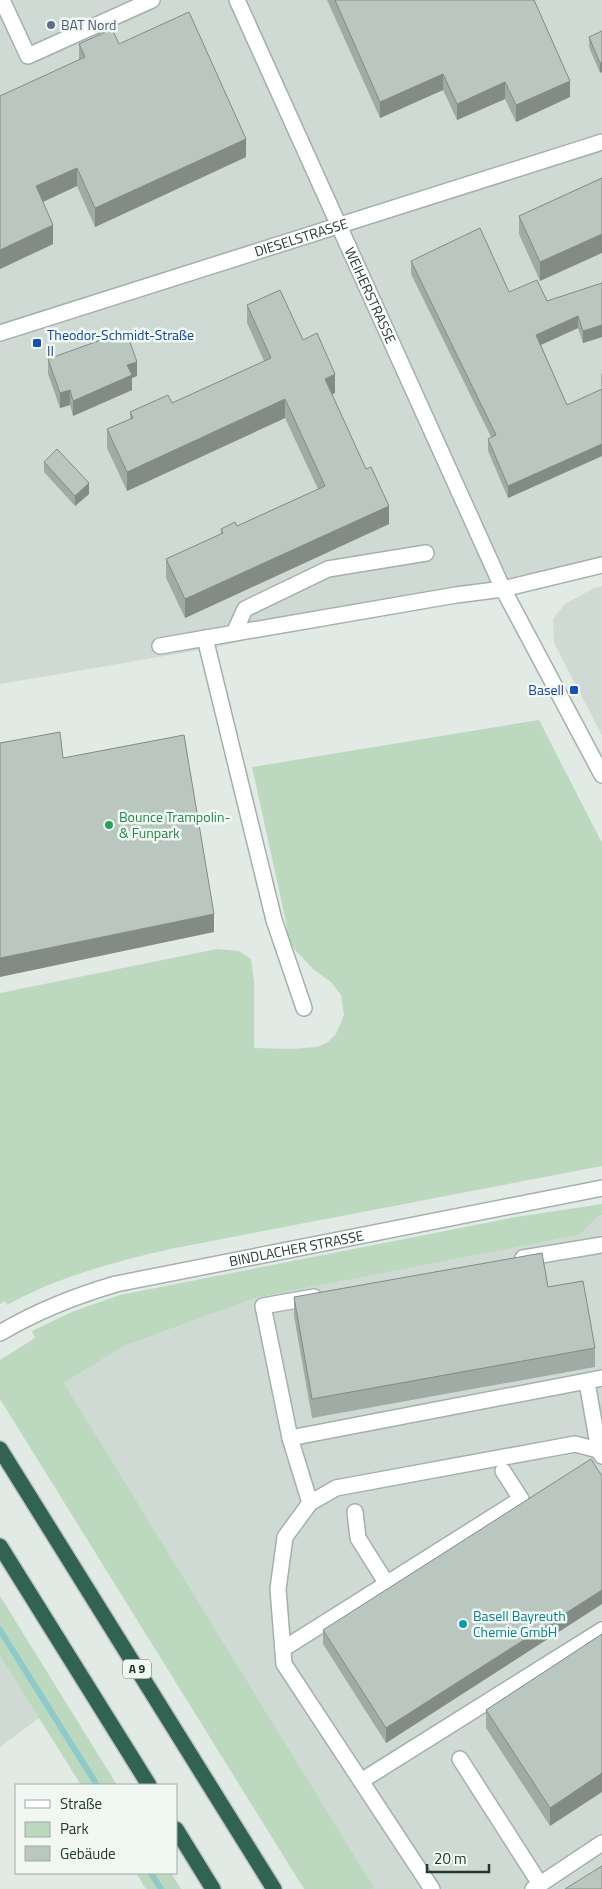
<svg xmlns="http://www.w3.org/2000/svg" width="602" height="1889" font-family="'Titillium Web',sans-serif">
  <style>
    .built { fill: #cfdad4 }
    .green { fill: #bcd9c0 }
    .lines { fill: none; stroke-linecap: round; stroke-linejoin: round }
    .stream { stroke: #8ecaca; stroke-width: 6 }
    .minor-casing { stroke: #a4b1ab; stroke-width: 18 }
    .highway-casing { stroke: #bdc4c1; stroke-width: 18 }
    .minor { stroke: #fff; stroke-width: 15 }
    .highway { stroke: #326251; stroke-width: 15 }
    .wall { fill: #a0aba5 }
    .shaded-wall { fill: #828b86 }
    .building { fill: #bac7c0; stroke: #828b86 }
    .service-dot { fill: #5c6f8a; stroke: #f1f7f3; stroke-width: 2 }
    .transit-dot { fill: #1a4fb4; stroke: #f1f7f3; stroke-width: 2 }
    .leisure-dot { fill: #2e9e5b; stroke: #f1f7f3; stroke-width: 2 }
    .culture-dot { fill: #0f9aa8; stroke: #f1f7f3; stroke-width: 2 }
    .labels { text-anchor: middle; stroke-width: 5; stroke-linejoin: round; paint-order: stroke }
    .shield { fill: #f1f7f3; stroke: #61726a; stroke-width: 1 }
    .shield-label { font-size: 12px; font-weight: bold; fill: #233930 }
    .service-label { font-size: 14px; fill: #4e5e75; stroke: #f1f7f3; text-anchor: start }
    .street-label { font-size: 14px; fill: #233930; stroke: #f1f7f3 }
    .transit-label { font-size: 14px; fill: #164399; stroke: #f1f7f3; text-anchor: start }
    .leisure-label { font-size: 14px; fill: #27864d; stroke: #f1f7f3; text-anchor: start }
    .culture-label { font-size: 14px; fill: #0d838f; stroke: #f1f7f3; text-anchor: start }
  </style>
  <rect width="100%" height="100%" fill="#e1eae5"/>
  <g class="built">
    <polygon points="0,0 602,0 602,559 453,590 212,648 0,684"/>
    <polygon points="602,586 602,735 554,643 553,619 565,604 594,588"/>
    <polygon points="602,1215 602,1889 375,1889 64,1383 124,1346 255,1298 580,1235 596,1218"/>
    <polygon points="0,1656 39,1718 0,1747"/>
  </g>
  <g class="green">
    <path d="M 539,720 L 602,843 L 602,1166 L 170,1249 C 111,1263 60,1276 7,1305 L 5,1301 L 0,1304 L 0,993 L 217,949 L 239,951 L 251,959 L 254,982 L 254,1048 L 291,1049 L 317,1047 L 328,1042 L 336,1034 L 344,1015 L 341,995 L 331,982 L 313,969 L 296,951 L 288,938 L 286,922 L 252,767 Z"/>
    <polygon points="602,1204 602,1215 596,1218 580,1235 255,1298 124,1346 64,1383 375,1889 304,1889 0,1399 0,1360 35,1338 32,1331 74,1311 120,1295 516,1217"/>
    <polygon points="0,1596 117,1785 81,1785 0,1656"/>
    <polygon points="136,1873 171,1873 181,1889 146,1889"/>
  </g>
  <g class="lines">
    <g class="stream">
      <polyline points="0,1630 97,1785"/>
      <polyline points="151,1873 161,1889"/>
    </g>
    <defs>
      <g id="minor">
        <polyline points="2,0 28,56 152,0"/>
        <path id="s1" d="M 237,0 L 503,589 L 602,775"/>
        <path id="s2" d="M 0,333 L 602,142"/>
        <polyline points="234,633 245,609 328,569 426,553"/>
        <polyline points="205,638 274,920 304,1008"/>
        <polyline points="160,646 456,595 503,589 602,565"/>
        <polyline points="523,1258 602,1245"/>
        <polyline points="314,1297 263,1306 290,1438 602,1378"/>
        <path id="s3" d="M 0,1333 C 37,1311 75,1296 116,1284 L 602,1188"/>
        <polyline points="587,1382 599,1451 602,1456"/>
        <polyline points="290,1438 310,1503"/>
        <polyline points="355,1512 358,1538 387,1584"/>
        <polyline points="283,1649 521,1499 503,1471"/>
        <polyline points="460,1759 540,1884"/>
        <polyline points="361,1781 602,1630"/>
        <polyline points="432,1889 284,1664 278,1589 285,1537 310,1503 336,1488 575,1444 602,1451"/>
        <polyline points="533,1889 602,1843"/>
      </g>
      <g id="highway">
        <polyline points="0,1449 274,1889"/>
        <polyline points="0,1546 149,1785"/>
        <polyline points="176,1829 213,1889"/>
      </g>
    </defs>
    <use href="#minor" class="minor-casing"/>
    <use href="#highway" class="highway-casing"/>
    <use href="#minor" class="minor"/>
    <use href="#highway" class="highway"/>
  </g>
  <g class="wall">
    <polygon points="327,0 534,0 570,97 516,122 505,99 457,120 443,90 380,118"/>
    <polygon points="602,31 600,73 589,47 589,37"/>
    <polygon points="79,44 119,44 246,157 95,227 77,186 43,202 53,244 0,269 79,59"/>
    <polygon points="602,178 540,281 519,234 519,216"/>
    <polygon points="411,261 509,292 547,301 602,283 602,337 583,343 578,328 541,345 567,405 602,389 602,456 508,498 488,451 488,439 491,437 411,274"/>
    <polygon points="247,305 303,340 335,393 332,394 389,524 185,618 166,578 166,559 221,534 221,529 237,526 318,489 285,418 127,491 107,448 107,429 130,419 130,412 172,403 264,361 247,323"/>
    <polygon points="48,359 137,376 132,378 132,390 73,416 70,405 60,408 48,374"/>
    <polygon points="602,373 602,388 601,386 601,374"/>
    <polygon points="44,462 89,494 75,506 44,472"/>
    <polygon points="548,1287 595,1348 595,1367 312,1418 294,1316 294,1297"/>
    <polygon points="602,1476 602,1604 386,1743 323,1644 323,1630"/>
    <polygon points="602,1634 550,1826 486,1728 486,1710"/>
  </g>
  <g class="shaded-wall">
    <polygon points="602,62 602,72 600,73 600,63"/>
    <polygon points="443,74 443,90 380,118 380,102"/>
    <polygon points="570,81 570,97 516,122 516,105"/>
    <polygon points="505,82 505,99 457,120 457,104"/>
    <polygon points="246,139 246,157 95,227 95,208"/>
    <polygon points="77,168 77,186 36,205 36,186"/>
    <polygon points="53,225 53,244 0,269 0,250"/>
    <polygon points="602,234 602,253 540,281 540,262"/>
    <polygon points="578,316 578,328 536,347 536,335"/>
    <polygon points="602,325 602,337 583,343 583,331"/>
    <polygon points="137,362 137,376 132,378 132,390 73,416 73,401 127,365"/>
    <polygon points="335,374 335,393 325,398 325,379"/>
    <polygon points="70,390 70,405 60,408 60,393"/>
    <polygon points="285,399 285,418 127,491 127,472"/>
    <polygon points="602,444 602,456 508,498 508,486"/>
    <polygon points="89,483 89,494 75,506 75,496"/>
    <polygon points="389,506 389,524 185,618 185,599"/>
    <polygon points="214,914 214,932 0,977 0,958"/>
    <polygon points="602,1590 602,1604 386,1743 386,1728"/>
    <polygon points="602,1773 602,1792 550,1826 550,1808"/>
  </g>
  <g class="building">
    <polygon points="335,0 534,0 570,81 516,105 505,82 457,104 443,74 380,102"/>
    <polygon points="189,12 246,139 95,208 77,168 36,186 53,225 0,250 0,96 85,57 79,44 112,29 119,44"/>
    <polygon points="602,31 602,62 600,63 589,37"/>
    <polygon points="602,178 602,234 540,262 519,216"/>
    <polygon points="480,228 509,292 537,280 547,301 602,283 602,325 583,331 578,316 536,335 567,405 602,389 602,444 508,486 488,439 496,435 411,261"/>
    <polygon points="280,290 303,340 317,333 335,374 325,379 366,469 371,467 389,506 185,599 166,559 223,533 221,529 235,522 237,526 325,486 285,399 127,472 107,429 133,418 130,412 168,395 172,403 271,358 247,305"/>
    <polygon points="126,331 137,362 127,365 132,375 73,401 70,390 60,393 48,359"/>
    <polygon points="57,449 89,483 75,496 44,462"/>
    <polygon points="60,732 63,758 184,735 214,914 0,958 0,743"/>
    <polygon points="542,1253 548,1287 583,1281 595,1348 312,1399 294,1297"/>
    <polygon points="591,1459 602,1476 602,1590 386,1728 323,1630"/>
    <polygon points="602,1634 602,1773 550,1808 486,1710"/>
    <polygon points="602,1866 602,1889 565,1889"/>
  </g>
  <circle class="service-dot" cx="51" cy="25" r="5"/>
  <g class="transit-dot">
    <rect x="32" y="338" width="10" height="10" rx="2.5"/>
    <rect x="569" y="685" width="10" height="10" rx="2.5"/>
  </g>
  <circle class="leisure-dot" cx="109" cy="825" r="5"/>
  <circle class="culture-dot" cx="463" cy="1624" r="5"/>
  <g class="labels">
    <rect class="shield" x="123" y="1659.5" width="28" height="19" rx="4"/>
    <g class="shield-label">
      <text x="137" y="1673">A 9</text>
    </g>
    <g class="service-label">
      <text x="61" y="30">BAT Nord</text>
    </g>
    <g class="street-label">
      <text dy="5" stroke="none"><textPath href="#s2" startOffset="316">DIESELSTRASSE</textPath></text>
      <text dy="5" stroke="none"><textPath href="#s1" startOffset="324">WEIHERSTRASSE</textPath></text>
      <text dy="5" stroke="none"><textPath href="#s3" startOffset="310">BINDLACHER STRASSE</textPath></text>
    </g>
    <g class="transit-label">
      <text x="47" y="340">Theodor-Schmidt-Straße<tspan x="47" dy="16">II</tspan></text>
      <text x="564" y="695" text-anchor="end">Basell</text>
    </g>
    <g class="leisure-label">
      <text x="119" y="822">Bounce Trampolin-<tspan x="119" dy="16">&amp; Funpark</tspan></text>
    </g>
    <g class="culture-label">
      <text x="473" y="1621">Basell Bayreuth<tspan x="473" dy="16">Chemie GmbH</tspan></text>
    </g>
  </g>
  <rect x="15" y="1784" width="162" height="90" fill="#f1f7f3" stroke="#9faba5"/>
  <rect x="25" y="1800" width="25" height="8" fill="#ffffff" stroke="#9faba5"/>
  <text x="60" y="1809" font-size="15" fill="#233930">Straße</text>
  <rect x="25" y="1822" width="25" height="15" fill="#bcd9c0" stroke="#9faba5"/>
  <text x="60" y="1834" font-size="15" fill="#233930">Park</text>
  <rect x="25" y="1846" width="25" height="15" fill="#bac7c0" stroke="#9faba5"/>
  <text x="60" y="1859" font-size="15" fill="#233930">Gebäude</text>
  <path d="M427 1864v8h62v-8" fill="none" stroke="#233930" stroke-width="2.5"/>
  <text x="434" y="1864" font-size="15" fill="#233930" stroke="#f1f7f3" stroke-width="4" paint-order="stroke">20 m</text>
</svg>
